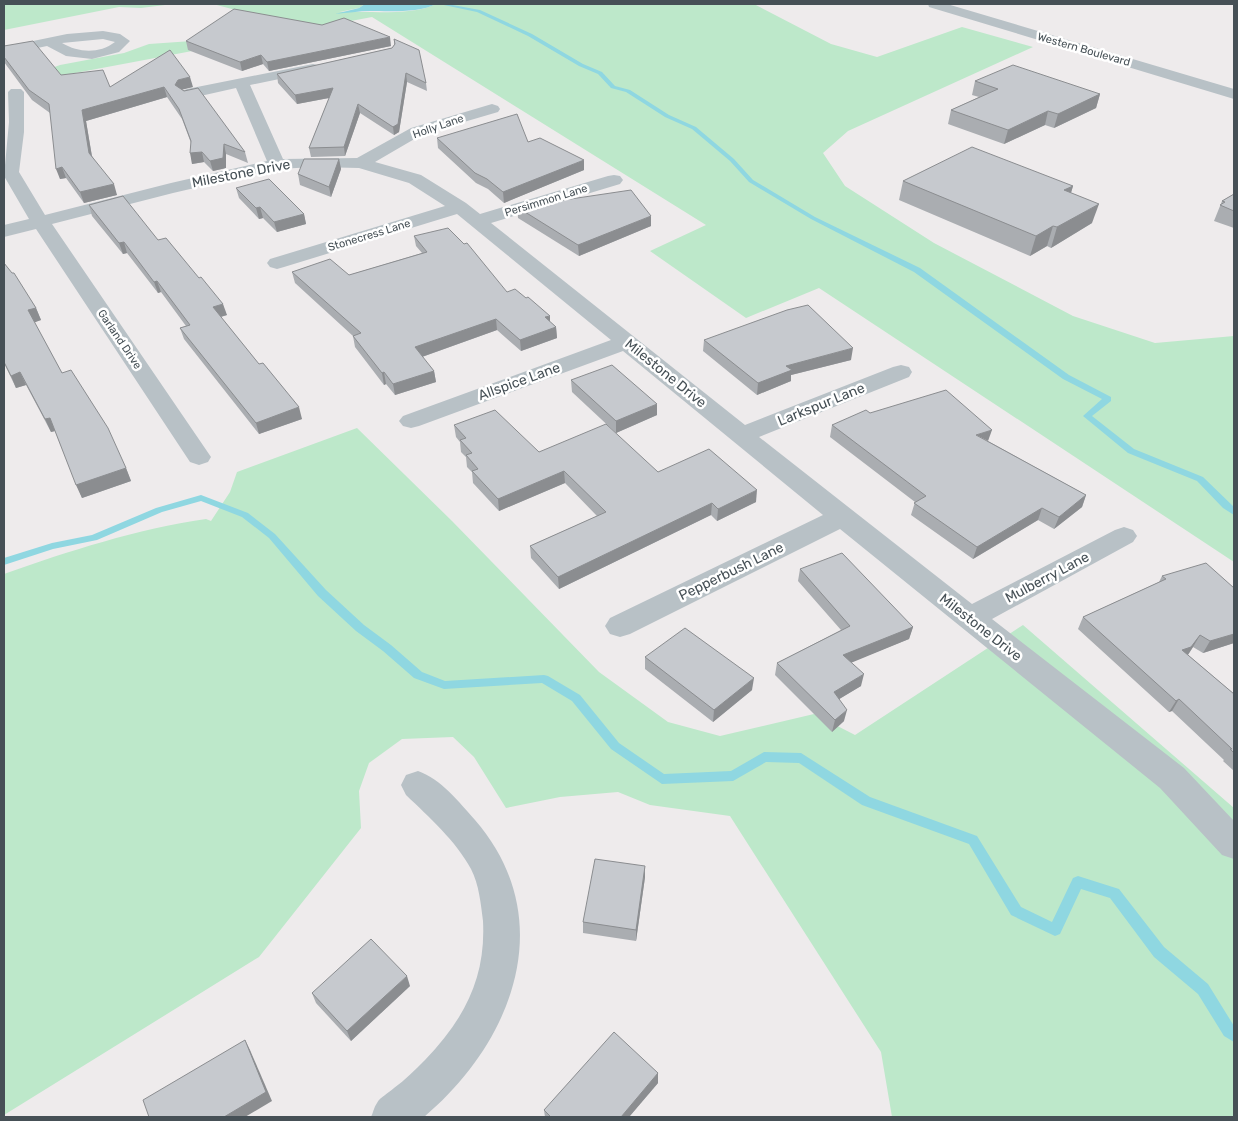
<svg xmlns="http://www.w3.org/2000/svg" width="1238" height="1121" font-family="Rubik,sans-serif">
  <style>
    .green { fill: #bde8ca }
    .water { fill: #8fd7e1 }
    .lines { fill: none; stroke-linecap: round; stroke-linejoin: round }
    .stream { fill: #8fd7e1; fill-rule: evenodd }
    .minor { fill: #b8c1c6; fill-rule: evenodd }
    .wall { fill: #aaadb1 }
    .shaded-wall { fill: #8b8d90 }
    .building { fill: #c6c9ce; stroke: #8b8d90 }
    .labels { text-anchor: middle; stroke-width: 5; stroke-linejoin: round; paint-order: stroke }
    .far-street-label { font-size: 11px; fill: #465056; stroke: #fff }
    .street-label { font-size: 14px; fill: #465056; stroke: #fff }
  </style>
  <rect width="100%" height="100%" fill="#eeebec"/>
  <g class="green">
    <polygon points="4,4 173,4 141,8 119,7 4,30"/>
    <path d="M 213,4 L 365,4 L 359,8 L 339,12 C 365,11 414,16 436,4 L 754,4 L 831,44 L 877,57 L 962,27 L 1033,47 L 848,131 L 823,153 L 845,186 L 934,243 L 1073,316 L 1155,343 L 1234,336 L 1234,562 L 819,288 L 746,318 L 650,251 L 706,225 L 372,17 L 38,80 L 49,69 L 60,65 L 124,53 L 149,44 L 192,41 L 247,13 Z"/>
    <path d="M 357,428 L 452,521 L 599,672 L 668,722 L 720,736 L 814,714 L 855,735 L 1023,625 L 1234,808 L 1234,1117 L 892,1117 L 881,1052 L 730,816 L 650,805 L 618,792 L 560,797 L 506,808 L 474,757 L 453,737 L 402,739 L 369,763 L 359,791 L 361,828 L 259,957 L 4,1115 L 4,574 C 69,551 137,529 206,519 L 211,521 L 230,492 L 237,472 Z"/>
  </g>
  <path class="water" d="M 365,4 L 436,4 C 420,13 389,11 370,11 C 359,11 347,13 335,14 L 359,8 Z"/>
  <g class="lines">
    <g class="stream">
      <polygon points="439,4 447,4 480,10 532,34 583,64 602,72 615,86 630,90 669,115 696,127 734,159 753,180 815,217 920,268 1069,375 1111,397 1111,401 1092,416 1134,449 1203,477 1234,507 1234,515 1223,508 1197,481 1128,453 1083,416 1102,399 1063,379 914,272 811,219 749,182 730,161 692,129 665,117 626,92 611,88 598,74 579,66 528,36 477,12"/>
      <polygon points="201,495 248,513 275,534 326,590 364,625 391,645 422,672 445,681 544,675 548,676 580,695 619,743 664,774 731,771 764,752 801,753 870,797 977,836 1021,907 1052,922 1073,878 1078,876 1119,889 1164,947 1208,984 1234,1026 1234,1042 1224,1036 1198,994 1154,957 1110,898 1081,889 1060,934 1055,936 1011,915 969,844 862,805 799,763 766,762 733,781 662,784 611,749 572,701 542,683 444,689 414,678 383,651 356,631 318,596 269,538 242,517 201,501 162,512 97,540 53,549 4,565 4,558 52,543 92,535 156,508"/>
    </g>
    <g class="minor">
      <polygon points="928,4 947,4 1234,89 1234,99 929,7"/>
      <path d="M 103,31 L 120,34 L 130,41 L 119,52 L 92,59 L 66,56 L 47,46 L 4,55 L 4,47 L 67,34 ZM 103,39 L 115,42 C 99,54 79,53 62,43 Z"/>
      <polygon points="313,64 318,65 320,68 318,71 250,85 283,159 357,158 411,128 492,104 498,106 500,109 498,112 423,134 375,162 421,175 466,203 480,214 608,176 614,175 620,176 623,180 620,184 491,223 745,425 893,367 901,365 909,367 912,372 909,377 759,437 972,604 1115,530 1124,527 1133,530 1137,536 1133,542 992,619 1184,768 1234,821 1234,859 1222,855 1160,788 840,529 630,634 620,637 610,634 605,626 610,618 823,515 623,351 419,426 411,428 403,426 399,421 403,416 611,340 457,214 284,267 277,269 270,267 267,263 270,259 445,206 409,183 359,168 316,167 277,169 173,193 52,224 211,457 208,462 199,465 190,462 36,229 4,237 4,225 29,219 4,176 9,122 8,92 11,89 21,89 24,92 24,132 19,172 45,215 171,183 267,161 236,88 187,99 182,97 179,94 182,91 187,89"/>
      <path d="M 418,771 C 441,779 459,802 475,820 C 560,918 514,1041 424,1117 L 371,1117 C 373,1113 374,1107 377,1103 C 380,1097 389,1093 394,1088 C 405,1080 415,1070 425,1060 C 464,1019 486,979 483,921 C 481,905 479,884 471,869 C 456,841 429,817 406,795 L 401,785 L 406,775 Z"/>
    </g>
  </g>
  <g class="wall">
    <polygon points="394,39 426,83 427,91 407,82 399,132 394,135 360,113 345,156 311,157 309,148 329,98 297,104 278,83 277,74 392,48 394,45"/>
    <polygon points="186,41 391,46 269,71 263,64 242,71 188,50"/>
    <polygon points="4,46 61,75 110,87 193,87 182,89 245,152 248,163 226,154 226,168 213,171 204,162 192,164 191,143 182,119 167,97 86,121 92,156 117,195 84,203 66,178 60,179 50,113 32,100 4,62"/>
    <polygon points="975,81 1100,94 1096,108 1054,128 1045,125 1004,144 948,124 951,110 979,97 972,95"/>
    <polygon points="437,138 528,142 584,170 504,203 488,189 476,183 438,148"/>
    <polygon points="339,159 341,169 331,197 300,185 298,174"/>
    <polygon points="903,181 1073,186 1071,193 1092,223 1051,248 1047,246 1030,256 899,200"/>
    <polygon points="236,188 304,214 306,224 277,232 263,218 259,219 239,198"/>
    <polygon points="1234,194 1234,228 1214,221 1222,201"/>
    <polygon points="89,205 158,240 227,315 221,317 302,419 259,434 184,339 180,328 186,326 161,292 158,293 127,253 123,254 92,216"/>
    <polygon points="517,207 651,226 579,256 518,218"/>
    <polygon points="414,236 507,292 550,322 556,327 557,338 521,351 497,330 422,357 434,371 436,382 395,395 386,384 384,385 355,347 353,336 295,283 292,272 349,275 422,253 416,246"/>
    <polygon points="4,263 36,308 41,320 34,322 62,373 126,468 131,481 82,498 55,431 51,432 26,385 16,388 4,363"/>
    <polygon points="704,340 851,360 791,375 791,381 757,395 703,351"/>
    <polygon points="571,380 657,415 616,433 572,392"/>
    <polygon points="870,413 988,441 1086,495 1082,507 1054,529 1038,520 973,559 911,515 915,502 830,437 832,425"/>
    <polygon points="454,425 539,452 658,472 756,502 717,521 711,515 559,589 531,558 530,546 597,516 565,483 499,511 473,483 472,472 467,467 466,457 461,452 460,442 456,437"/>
    <polygon points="800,569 913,627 909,639 851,662 861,686 839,699 844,721 832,732 775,675 777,663 841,630 798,581"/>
    <polygon points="1162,576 1234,588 1234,643 1203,653 1193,647 1188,655 1234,694 1234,771 1223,761 1224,760 1172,711 1169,712 1078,629 1083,617 1159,582"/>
    <polygon points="645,657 752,690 713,722 645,669"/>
    <polygon points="645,866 645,877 636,941 583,933 583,922"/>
    <polygon points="410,986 351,1041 316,1003 312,993"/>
    <polygon points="658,1073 658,1083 629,1117 545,1117 544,1110"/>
  </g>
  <g class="shaded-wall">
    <polygon points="390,37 391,46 269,71 267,62"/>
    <polygon points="261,55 263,64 242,71 240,62"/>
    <polygon points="406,73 407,82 399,132 394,135 393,127"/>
    <polygon points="190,77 193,87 181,90 175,85 178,80"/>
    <polygon points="164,87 167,97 86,121 93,163 89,153 82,110"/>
    <polygon points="333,88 334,97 297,104 295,95"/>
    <polygon points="1100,94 1096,108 1054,128 1058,114"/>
    <polygon points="358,104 360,113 345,156 344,147"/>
    <polygon points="1048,111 1045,125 1004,144 1008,130"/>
    <polygon points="224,144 226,154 226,168 213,171 210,161"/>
    <polygon points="202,152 204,162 192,164 190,153"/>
    <polygon points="339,159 341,169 331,197 329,187"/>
    <polygon points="584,160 584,170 504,203 503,192"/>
    <polygon points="62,167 66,178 60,179 56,169"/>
    <polygon points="114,184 117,195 84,203 80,192"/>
    <polygon points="1073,186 1067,205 1064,190"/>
    <polygon points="1099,204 1092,223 1051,248 1057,227"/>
    <polygon points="260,207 263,218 259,219 256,208"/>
    <polygon points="304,214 306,224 277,232 274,222"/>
    <polygon points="651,216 651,226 579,256 578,245"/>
    <polygon points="1053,226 1047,246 1030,256 1036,236"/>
    <polygon points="124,242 127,253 123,254 119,243"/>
    <polygon points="157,281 161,292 158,293 154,282"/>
    <polygon points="223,304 227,315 216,318 213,307"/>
    <polygon points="36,308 41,320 33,323 28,310"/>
    <polygon points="550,316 550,327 545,317"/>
    <polygon points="496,319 497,330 416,359 415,347"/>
    <polygon points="556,327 557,338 521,351 520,340"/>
    <polygon points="853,348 851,360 791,375 791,381 757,395 758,383 786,366"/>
    <polygon points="434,371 436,382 395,395 393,384"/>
    <polygon points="20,372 26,385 16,388 11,376"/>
    <polygon points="384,372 386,384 384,385 382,373"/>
    <polygon points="657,404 657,415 616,433 616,421"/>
    <polygon points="299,407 302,419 259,434 256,423"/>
    <polygon points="50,418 55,431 51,432 45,419"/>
    <polygon points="992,430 988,441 976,435"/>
    <polygon points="126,468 131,481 82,498 76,485"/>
    <polygon points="564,471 565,483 499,511 498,499"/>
    <polygon points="757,490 756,502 717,521 718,509"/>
    <polygon points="1086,495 1082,507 1054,529 1059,517"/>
    <polygon points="712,503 711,515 559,589 558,577"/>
    <polygon points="1042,508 1038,520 973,559 977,547"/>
    <polygon points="913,627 909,639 841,667 843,655"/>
    <polygon points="1234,634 1234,643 1203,653 1210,641"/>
    <polygon points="1200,635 1193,647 1185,659 1182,650"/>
    <polygon points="864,674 861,686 831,704 834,692"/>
    <polygon points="754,678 752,690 713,722 714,710"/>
    <polygon points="1179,699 1172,711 1169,712 1176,701"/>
    <polygon points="847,710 844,721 832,732 835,720"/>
    <polygon points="645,866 645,877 636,941 636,930"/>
    <polygon points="407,976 410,986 351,1041 347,1031"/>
    <polygon points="245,1040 250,1050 272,1101 245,1117 224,1117"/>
    <polygon points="658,1073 658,1083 629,1117 621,1117"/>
  </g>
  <g class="building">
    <polygon points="234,9 322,25 344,18 390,37 267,62 261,55 240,62 186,41"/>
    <polygon points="394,39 419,50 426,83 406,73 398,124 393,127 358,104 344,147 309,148 333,88 295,95 277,74 392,48 395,44"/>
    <polygon points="33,41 61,75 103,70 110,87 170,50 190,77 178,80 175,85 184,91 198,88 245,152 224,144 223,158 210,161 202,152 190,153 191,141 179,109 164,87 82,110 89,153 114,184 80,192 62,167 56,169 49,104 29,90 4,57 4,46"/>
    <polygon points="1013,65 1100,94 1058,114 1048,111 1008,130 951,110 998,89 975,81"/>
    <polygon points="517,114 528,142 540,138 584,160 503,192 487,179 475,173 437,138"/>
    <polygon points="972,147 1073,186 1064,190 1099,204 1057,227 1053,226 1036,236 903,181"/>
    <polygon points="304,159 339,159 329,187 298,174"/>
    <polygon points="269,179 304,214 274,222 260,207 256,208 236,188"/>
    <polygon points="631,190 651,216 578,245 517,207"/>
    <polygon points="1234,194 1234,211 1220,205 1225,202 1222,201"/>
    <polygon points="123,196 158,240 166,238 199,278 201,277 223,304 213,307 259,364 263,363 299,407 256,423 180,328 190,325 157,281 154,282 124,242 119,243 89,205"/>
    <polygon points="448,228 464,244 467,243 507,292 515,289 526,298 528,297 550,316 545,317 556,327 520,340 496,319 415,347 434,371 393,384 384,372 382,373 353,336 361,333 292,272 330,259 349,275 427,252 414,236"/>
    <polygon points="4,263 12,273 14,273 36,308 28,310 62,373 71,370 108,428 126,468 76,485 50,418 45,419 20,372 11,376 4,362"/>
    <polygon points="808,305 853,348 786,366 792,370 758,383 704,340 787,310"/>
    <polygon points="612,365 657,404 616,421 571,380"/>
    <polygon points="946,390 992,430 976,435 1086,495 1059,517 1042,508 977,547 914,503 926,496 832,425 866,410 870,413"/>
    <polygon points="495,410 539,452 606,424 658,472 709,449 757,490 718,509 712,503 558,577 530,546 606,512 564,471 498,499 472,471 478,469 466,455 472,453 460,440 466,438 454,425"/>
    <polygon points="842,553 913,627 843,655 864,674 834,692 847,710 835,720 777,663 850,626 800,569"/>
    <polygon points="1206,563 1234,588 1234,634 1210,641 1200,635 1191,647 1182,650 1234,694 1234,753 1230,749 1232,749 1179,699 1176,701 1083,617 1166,579 1162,576"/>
    <polygon points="685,628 754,678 714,710 645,657"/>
    <polygon points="595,859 645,866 636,930 583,922"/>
    <polygon points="371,939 407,976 347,1031 312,993"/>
    <polygon points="614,1032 658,1073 621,1117 551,1117 544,1110"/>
    <polygon points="245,1040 266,1092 224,1117 149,1117 143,1100"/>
  </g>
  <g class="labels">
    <g class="far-street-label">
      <text transform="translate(1084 49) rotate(16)" y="4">Western Boulevard</text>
      <text transform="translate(438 126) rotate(-19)" y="4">Holly Lane</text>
      <text transform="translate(546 200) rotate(-17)" y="4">Persimmon Lane</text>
      <text transform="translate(369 235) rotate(-17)" y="4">Stonecress Lane</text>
      <text transform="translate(120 339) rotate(56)" y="4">Garland Drive</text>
    </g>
    <g class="street-label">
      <text transform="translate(241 173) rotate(-11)" y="5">Milestone Drive</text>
      <text transform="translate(666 373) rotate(39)" y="5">Milestone Drive</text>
      <text transform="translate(519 381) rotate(-20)" y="5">Allspice Lane</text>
      <text transform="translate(821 404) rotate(-22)" y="5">Larkspur Lane</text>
      <text transform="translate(731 571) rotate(-26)" y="5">Pepperbush Lane</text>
      <text transform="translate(1047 577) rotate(-28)" y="5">Mulberry Lane</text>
      <text transform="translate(981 627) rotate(38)" y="5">Milestone Drive</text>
    </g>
  </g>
  <rect width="1238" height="1121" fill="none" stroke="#465056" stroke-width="10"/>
</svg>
